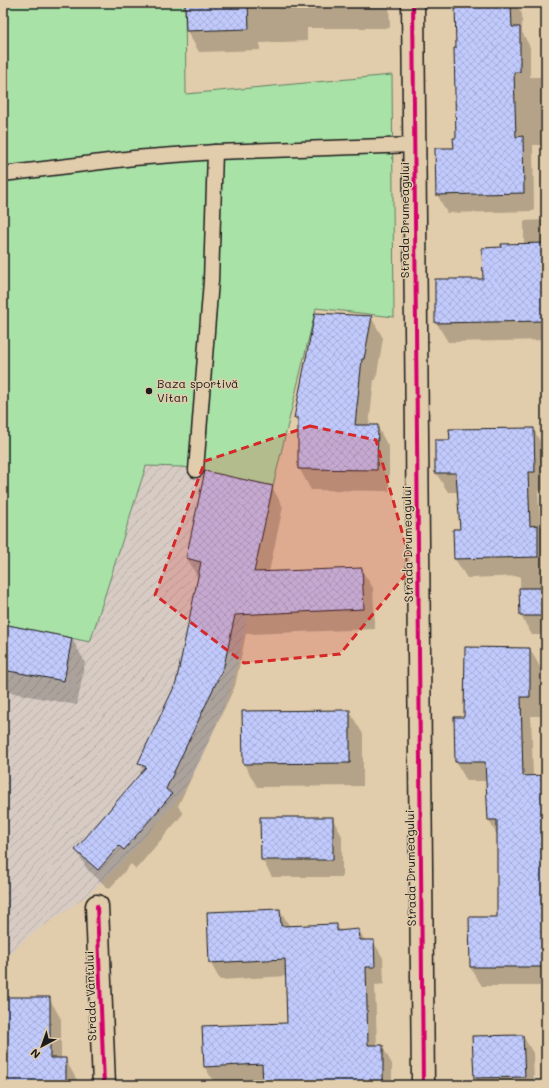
<svg xmlns="http://www.w3.org/2000/svg" width="549" height="1088" font-family="Mali,sans-serif">
  <style>
    .industrial { fill: url(#industrial-furrows) }
    .park { fill: #a9e2a7; stroke: #627f62 }
    .shadow { fill: #0003 }
    .building { fill: url(#building-cross-hatch); stroke: #1c1c1c }
    .lines { fill: none; stroke-linecap: round; stroke-linejoin: round }
    .service-casing { stroke: #1c1c1c; stroke-width: 17 }
    .minor-casing { stroke: #1c1c1c; stroke-width: 25 }
    .service { stroke: #e1ccab; stroke-width: 14 }
    .minor { stroke: #e1ccab; stroke-width: 22 }
    .cycleway-casing { stroke: #e1ccab; stroke-width: 6 }
    .cycleway { stroke: #d6006c; stroke-width: 4 }
    .marked { fill: #d62828; fill-opacity: 0.2; stroke: #d62828; stroke-width: 3; stroke-dasharray: 8 5; stroke-linejoin: round }
    .poi-dot { fill: #1c1c1c; stroke: #e1ccab; stroke-width: 1.5 }
    .labels { text-anchor: middle; stroke-width: 3; stroke-linejoin: round; paint-order: stroke }
    .street-label { font-size: 12px; fill: #1c1c1c; stroke: #e1ccab }
    .poi-label { font-size: 12px; fill: #1c1c1c; stroke: #e1ccab; text-anchor: start }
  </style>
  <defs>
    <pattern id="industrial-furrows" width="10" height="10" patternUnits="userSpaceOnUse"><rect width="10" height="10" fill="#d7cbc3"/><path d="M-1 1l2-2M0 10L10 0M9 11l2-2" fill="none" stroke="#b8aea7"/></pattern>
    <pattern id="building-cross-hatch" width="8" height="8" patternUnits="userSpaceOnUse"><rect width="8" height="8" fill="#c1cafc"/><path d="M0 0l8 8M0 8l8-8" fill="none" stroke="#a5add7"/></pattern>
  </defs>
  <rect width="100%" height="100%" fill="#e1ccab"/>
  <filter id="ink" filterUnits="userSpaceOnUse"><feTurbulence type="fractalNoise" baseFrequency=".025" numOctaves="2"/><feDisplacementMap in="SourceGraphic" scale="8" xChannelSelector="R" yChannelSelector="G"/><feConvolveMatrix kernelMatrix="1 2 1 2 8 2 1 2 1" color-interpolation-filters="sRGB"/></filter>
  <g filter="url(#ink)">
    <polygon class="industrial" points="146,465 183,467 273,486 257,553 249,611 231,690 199,764 179,798 126,858 87,896 28,937 3,960 3,624 90,641"/>
    <polygon class="park" points="3,3 185,3 186,94 392,75 394,317 316,308 273,486 183,467 146,466 90,642 3,624"/>
    <g class="shadow">
      <polygon points="186,3 389,3 390,28 307,28 307,41 260,43 260,50 199,52 187,31"/>
      <polygon points="456,3 515,3 522,14 522,32 530,47 530,77 546,77 546,145 533,145 534,211 447,213 437,194 455,149 457,139"/>
      <polygon points="546,220 546,340 448,342 436,322 484,280 503,248 524,244 524,221"/>
      <polygon points="316,314 371,317 383,338 376,380 374,380 369,426 377,426 389,448 389,491 311,490 299,468 299,425 295,418"/>
      <polygon points="533,429 544,448 545,490 538,491 540,526 546,526 546,635 532,635 521,616 520,576 467,578 455,559 461,530 459,492 448,492 436,473 436,441 451,441"/>
      <polygon points="206,472 272,487 283,507 269,572 361,569 373,588 375,629 246,634 235,686 178,806 183,814 136,869 131,864 109,889 87,869 76,850 144,771 139,763 177,683 198,578 187,558"/>
      <polygon points="3,625 72,639 85,662 77,705 3,691"/>
      <polygon points="530,649 541,669 540,716 531,716 533,776 546,776 546,986 482,986 470,967 498,918 498,837 489,820 487,781 467,781 456,762 465,718"/>
      <polygon points="349,711 363,734 363,786 257,787 244,764"/>
      <polygon points="332,818 342,836 342,877 272,877 262,859"/>
      <polygon points="280,910 290,927 336,925 340,931 359,930 365,941 373,941 383,958 384,984 375,985 377,1046 382,1046 392,1064 392,1085 250,1085 250,1083 215,1084 205,1067 288,1024 287,976 220,980 210,962"/>
      <polygon points="3,998 49,998 61,1019 61,1059 65,1059 77,1080 77,1085 3,1085"/>
      <polygon points="523,1036 533,1053 534,1085 480,1085 475,1078 474,1037"/>
    </g>
    <g class="building">
      <polygon points="185,3 248,3 249,29 186,31"/>
      <polygon points="455,3 511,3 512,27 520,27 520,72 514,72 516,137 523,136 524,193 436,195 435,148 454,148 453,138 456,138 454,48 456,48"/>
      <polygon points="546,243 546,321 435,323 435,279 483,279 482,248 502,247 501,244"/>
      <polygon points="315,313 372,316 364,359 362,359 355,425 378,425 377,470 298,469 298,418 294,418"/>
      <polygon points="534,428 535,472 528,472 530,526 538,525 538,557 454,559 453,529 460,529 456,473 435,473 435,440 450,440 449,429"/>
      <polygon points="205,471 273,486 254,572 362,568 364,609 235,615 224,666 166,789 172,794 124,850 119,846 98,870 75,850 146,767 138,763 176,683 201,562 186,558"/>
      <polygon points="519,588 546,588 546,616 520,616"/>
      <polygon points="3,624 72,638 64,681 3,670"/>
      <polygon points="465,647 530,648 530,697 521,697 523,776 546,775 546,967 470,967 469,917 497,917 497,820 488,820 485,762 455,762 454,717 464,717"/>
      <polygon points="350,710 350,763 243,764 242,711"/>
      <polygon points="260,817 333,817 333,860 261,860"/>
      <polygon points="280,909 281,926 337,924 337,931 359,929 360,940 374,940 375,967 366,967 368,1045 383,1045 383,1085 263,1085 262,1064 204,1067 202,1026 287,1023 285,959 209,963 207,912"/>
      <polygon points="3,997 50,997 50,1058 66,1058 66,1085 3,1085"/>
      <polygon points="523,1035 525,1077 474,1078 472,1036"/>
    </g>
    <g class="lines">
      <defs>
        <g id="service">
          <polyline points="3,174 134,158 215,152 414,145"/>
          <polyline points="196,470 211,281 215,152"/>
        </g>
        <g id="minor">
          <polyline points="413,3 423,1085"/>
          <polyline points="97,906 104,1085"/>
        </g>
      </defs>
      <use href="#service" class="service-casing"/>
      <use href="#minor" class="minor-casing"/>
      <use href="#service" class="service"/>
      <use href="#minor" class="minor"/>
      <defs>
        <g id="cycleway">
          <polyline points="413,3 423,1085"/>
          <polyline points="97,906 104,1085"/>
        </g>
      </defs>
      <use href="#cycleway" class="cycleway-casing"/>
      <use href="#cycleway" class="cycleway"/>
    </g>
  </g>
  <path class="marked" d="M 310,426 L 376,440 L 412,567 L 340,654 L 244,663 L 155,595 L 205,461 Z"/>
  <circle class="poi-dot" cx="149" cy="391" r="4"/>
  <g class="labels">
    <g class="street-label">
      <text transform="translate(405 220) rotate(-90)" y="4">Strada Drumeagului</text>
      <text transform="translate(408 544) rotate(-91)" y="4">Strada Drumeagului</text>
      <text transform="translate(411 868) rotate(-91)" y="4">Strada Drumeagului</text>
      <text transform="translate(91 996) rotate(-92)" y="4">Strada Vântului</text>
    </g>
    <g class="poi-label">
      <text x="157" y="388">Baza sportivă<tspan x="157" dy="14">Vitan</tspan></text>
    </g>
  </g>
  <rect width="549" height="1088" fill="none" stroke="#e1ccab" stroke-width="16"/>
  <rect x="8" y="8" width="533" height="1072" fill="none" stroke="#1c1c1c" stroke-width="1.5" filter="url(#ink)"/>
  <g transform="translate(42 1046) rotate(221)" stroke="#e1ccab" stroke-width="3" paint-order="stroke">
  <path d="M0-3L7 15L0 10L-7 15Z" fill="#1c1c1c"/>
  <text y="-6" font-size="11" font-weight="bold" text-anchor="middle" fill="#1c1c1c">N</text>
  </g>
</svg>
